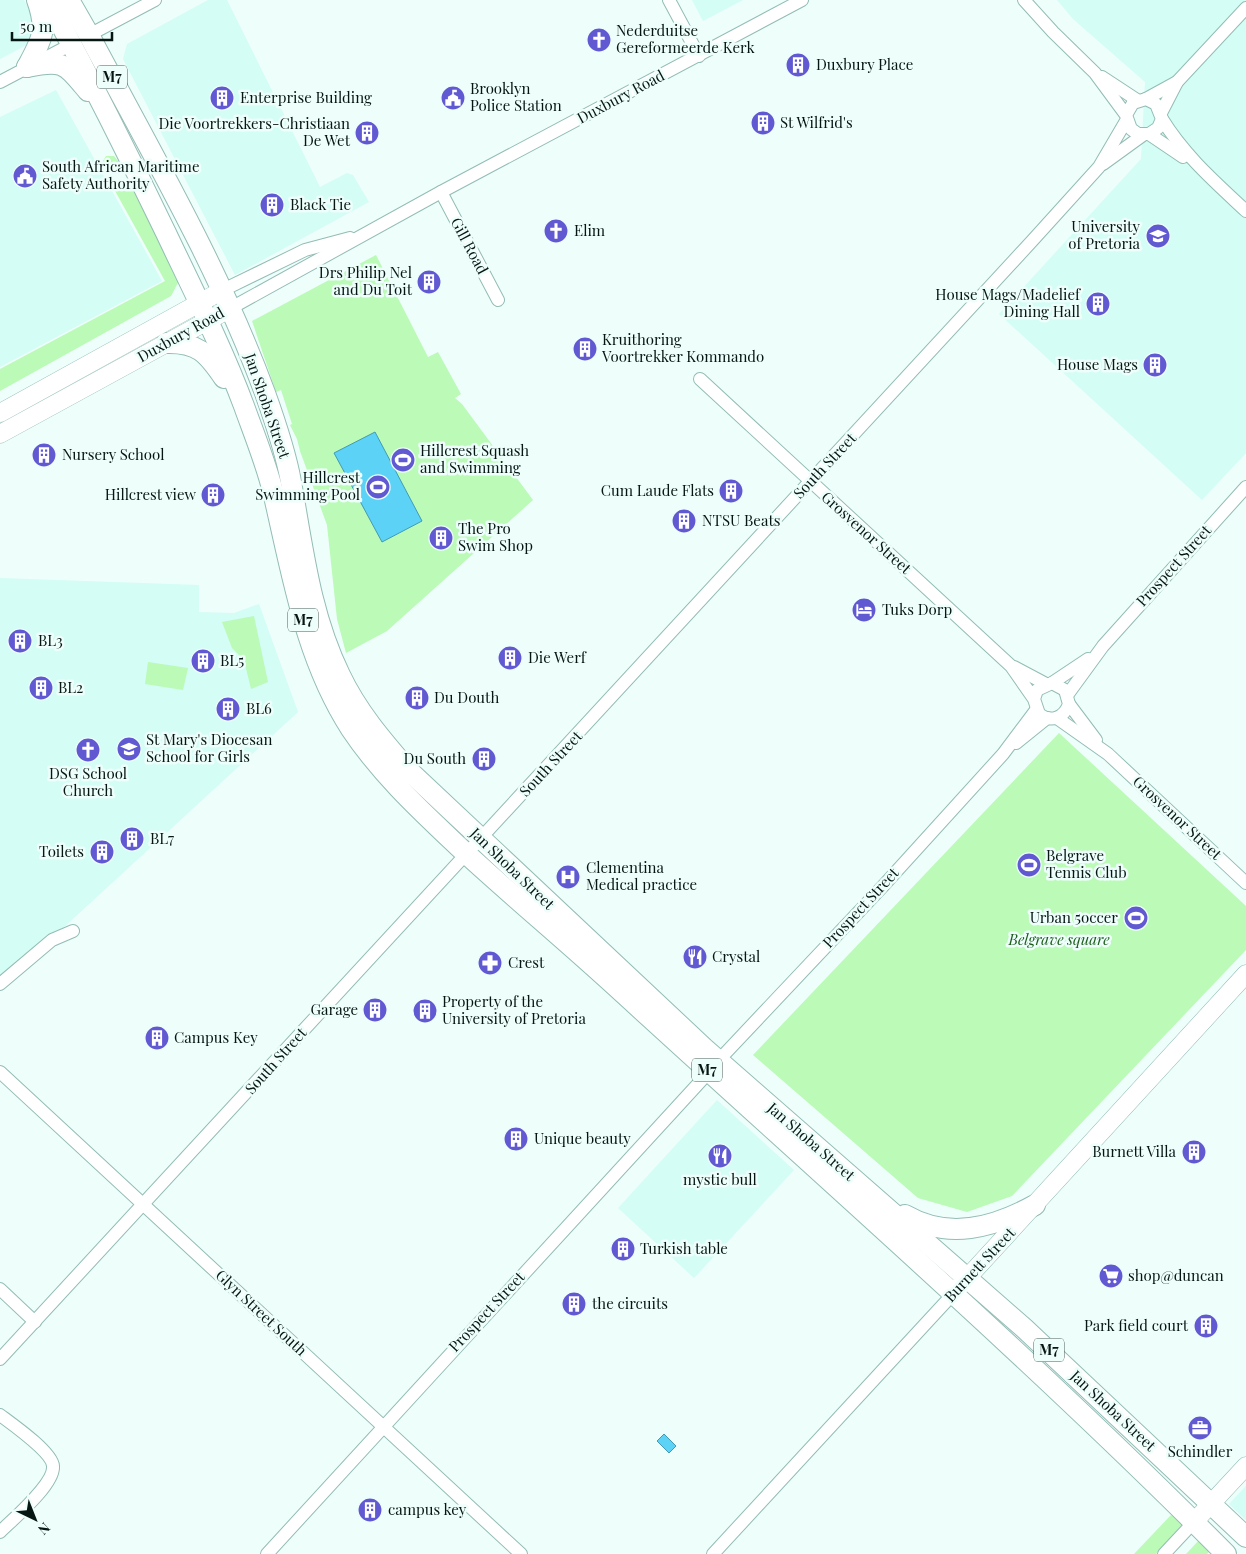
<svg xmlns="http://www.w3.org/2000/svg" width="1246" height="1554" font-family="'Playfair Display',serif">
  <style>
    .built { fill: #d3fdf5 }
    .green { fill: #bbfab7 }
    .water { fill: #5cd2f7; stroke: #429ab3 }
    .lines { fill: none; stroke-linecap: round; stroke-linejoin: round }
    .street-casing { stroke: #93bcb5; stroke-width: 14 }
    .secondary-casing { stroke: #93bcb5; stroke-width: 19 }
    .primary-casing { stroke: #93bcb5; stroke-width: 22 }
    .street { stroke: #fff; stroke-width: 12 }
    .secondary { stroke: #fff; stroke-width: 18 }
    .primary { stroke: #fff; stroke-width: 20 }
    .labels { text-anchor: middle; stroke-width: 5; stroke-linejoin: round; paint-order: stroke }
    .shield { fill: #eefefb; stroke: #4c5c59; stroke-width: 1 }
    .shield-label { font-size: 14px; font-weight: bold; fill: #061613 }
    .poi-label { font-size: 15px; fill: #061613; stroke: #eefefb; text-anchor: start }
    .street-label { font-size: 15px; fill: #061613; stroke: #eefefb }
    .park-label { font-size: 15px; font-style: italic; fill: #1c5d1c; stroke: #eefefb }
  </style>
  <rect width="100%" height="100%" fill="#eefefb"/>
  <g class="built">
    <polygon points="0,0 24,0 38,26 32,42 0,59"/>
    <polygon points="208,0 227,0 320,187 347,173 353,175 369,202 235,275 123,59 127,44"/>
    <polygon points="692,0 743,0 703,21"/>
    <polygon points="1057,0 1246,0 1246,453 1202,500 999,314 1141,159 1145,82 1073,19"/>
    <polygon points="56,90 162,281 0,367 0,117"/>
    <polygon points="0,578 199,585 199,612 234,613 259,604 298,712 0,986"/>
    <polygon points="717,1100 794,1170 694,1278 618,1208"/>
    <polygon points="1246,1486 1246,1520 1229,1504"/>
  </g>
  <g class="green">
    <polygon points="106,156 114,156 124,168 116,173 107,170 103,161"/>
    <polygon points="133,177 179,281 171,296 0,391 0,369 165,281 114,189 124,180"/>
    <polygon points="376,255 428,357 438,352 461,394 455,398 462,404 533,500 387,631 346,653 337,619 327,525 300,451 297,439 290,425 292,424 281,390 276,392 252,321"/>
    <polygon points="254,616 268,682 251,689 244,660 232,648 222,622"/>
    <polygon points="148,662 188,668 183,690 145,684"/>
    <polygon points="1059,733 1246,906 1246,950 1012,1196 967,1212 918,1198 753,1055"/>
    <polygon points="1171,1515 1185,1523 1156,1554 1134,1554"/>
    <polygon points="1201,1538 1212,1549 1207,1554 1186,1554"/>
  </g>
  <g class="water">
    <polygon points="375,432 422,521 382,542 334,453"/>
    <polygon points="664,1434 676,1446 669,1453 657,1441"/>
  </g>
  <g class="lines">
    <defs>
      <g id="street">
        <polyline points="669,0 699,56"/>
        <polyline points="1024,0 1053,32 1095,73 1126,115 1131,129 1138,134 1149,134 1158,128 1162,119 1156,104 1146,99 1133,103 1126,115"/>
        <polyline points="89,35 155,0"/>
        <polyline points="1102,77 1137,100"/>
        <polyline points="0,82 72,44"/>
        <polyline points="1146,99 1177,82"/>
        <polyline points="1161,113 1177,82 1246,8"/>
        <path d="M 1162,119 C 1184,155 1215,182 1246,211"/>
        <polyline points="1149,134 1183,157"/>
        <polyline points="1103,164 1143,135"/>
        <polyline points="441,192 498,300"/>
        <polyline points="223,290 305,250 350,238"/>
        <polyline points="231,308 441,192 802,0"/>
        <path d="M 700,379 L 1011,666 L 1034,699 L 1039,714 C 1051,723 1064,718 1069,704 L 1065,690 L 1052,683 L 1037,690 L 1034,699"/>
        <polyline points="1014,667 1046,684"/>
        <polyline points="1052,683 1088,659"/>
        <polyline points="1068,694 1103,646 1246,487"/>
        <polyline points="1069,704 1096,740"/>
        <polyline points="1057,718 1108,754 1246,883"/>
        <polyline points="1016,743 1047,718"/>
        <polyline points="0,984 52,940 73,931"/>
        <polyline points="718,1061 884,885 1003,754 1036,710"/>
        <polyline points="0,1072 521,1554"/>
        <polyline points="0,1289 35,1322"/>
        <polyline points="0,1359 1032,241 1099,167 1126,121"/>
        <path d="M 0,1415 C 12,1424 52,1452 53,1466 C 55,1484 13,1519 0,1532"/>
        <polyline points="267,1554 709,1072"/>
        <polyline points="713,1554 953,1294"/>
        <polyline points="1164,1554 1194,1522"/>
      </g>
      <g id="secondary">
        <polyline points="0,413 223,290"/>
        <polyline points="0,434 231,308"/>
        <polyline points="958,1288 1246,974"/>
        <polyline points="1194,1522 1246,1466"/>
      </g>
      <g id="primary">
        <path d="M 48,0 C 89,77 128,154 166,233 C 193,290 222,347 244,406 C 254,434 266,463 273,492 C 292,573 305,658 351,729 C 381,774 420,810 459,847 C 513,897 570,944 624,994 C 826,1179 1033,1360 1226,1554"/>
        <path d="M 69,0 L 89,35 C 151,152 219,268 265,393 C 275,421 286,453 291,482 C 303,548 310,614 340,675 C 357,711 382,740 408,770 L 704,1048 L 1024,1328 L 1246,1537"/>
        <path d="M 27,67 C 64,59 65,64 88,91"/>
        <path d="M 27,67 C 42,39 48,31 37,0"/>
        <path d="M 166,343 C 198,342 207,353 224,378"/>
        <path d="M 905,1215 C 948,1240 993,1228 1035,1205"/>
      </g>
    </defs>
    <use href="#street" class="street-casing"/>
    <use href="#secondary" class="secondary-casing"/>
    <use href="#primary" class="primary-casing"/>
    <use href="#street" class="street"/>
    <use href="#secondary" class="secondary"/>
    <use href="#primary" class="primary"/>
  </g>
  <defs>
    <symbol id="church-disc" viewBox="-11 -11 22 22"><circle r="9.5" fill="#6159d2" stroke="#eefefb"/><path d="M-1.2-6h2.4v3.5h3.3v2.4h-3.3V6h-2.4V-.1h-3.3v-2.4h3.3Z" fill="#fff"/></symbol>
    <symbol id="building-disc" viewBox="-11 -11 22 22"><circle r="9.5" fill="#6159d2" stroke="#eefefb"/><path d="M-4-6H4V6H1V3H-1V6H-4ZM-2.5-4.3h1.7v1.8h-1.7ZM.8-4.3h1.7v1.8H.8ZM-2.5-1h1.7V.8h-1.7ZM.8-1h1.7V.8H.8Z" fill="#fff"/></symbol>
    <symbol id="civic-disc" viewBox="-11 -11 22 22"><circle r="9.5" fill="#6159d2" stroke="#eefefb"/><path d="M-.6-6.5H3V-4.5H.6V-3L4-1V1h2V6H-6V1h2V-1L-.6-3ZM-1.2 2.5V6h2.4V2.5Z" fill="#fff"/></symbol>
    <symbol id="university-disc" viewBox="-11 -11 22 22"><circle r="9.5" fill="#6159d2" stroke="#eefefb"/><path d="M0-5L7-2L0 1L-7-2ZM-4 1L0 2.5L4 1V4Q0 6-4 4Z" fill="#fff"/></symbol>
    <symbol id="stadium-disc" viewBox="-11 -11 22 22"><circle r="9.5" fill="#6159d2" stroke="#eefefb"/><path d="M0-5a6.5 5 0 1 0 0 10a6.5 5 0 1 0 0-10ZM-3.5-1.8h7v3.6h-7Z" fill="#fff"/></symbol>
    <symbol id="hotel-disc" viewBox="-11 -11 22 22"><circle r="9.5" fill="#6159d2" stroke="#eefefb"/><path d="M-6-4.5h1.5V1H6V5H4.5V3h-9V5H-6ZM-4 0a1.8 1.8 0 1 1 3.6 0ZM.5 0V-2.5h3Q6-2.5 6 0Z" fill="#fff"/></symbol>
    <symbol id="school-disc" viewBox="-11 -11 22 22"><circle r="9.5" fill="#6159d2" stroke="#eefefb"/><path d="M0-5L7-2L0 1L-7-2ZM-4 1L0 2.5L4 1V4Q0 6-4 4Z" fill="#fff"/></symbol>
    <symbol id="hospital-disc" viewBox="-11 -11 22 22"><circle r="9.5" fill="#6159d2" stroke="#eefefb"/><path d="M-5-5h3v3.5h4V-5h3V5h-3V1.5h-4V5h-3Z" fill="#fff"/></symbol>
    <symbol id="restaurant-disc" viewBox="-11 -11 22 22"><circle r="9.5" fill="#6159d2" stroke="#eefefb"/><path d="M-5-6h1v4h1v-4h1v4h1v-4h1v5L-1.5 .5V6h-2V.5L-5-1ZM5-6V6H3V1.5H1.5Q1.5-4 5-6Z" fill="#fff"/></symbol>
    <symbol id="pharmacy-disc" viewBox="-11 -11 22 22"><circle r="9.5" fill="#6159d2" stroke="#eefefb"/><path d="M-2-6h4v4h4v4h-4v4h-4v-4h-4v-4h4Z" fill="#fff"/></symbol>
    <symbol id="supermarket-disc" viewBox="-11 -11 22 22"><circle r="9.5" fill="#6159d2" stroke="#eefefb"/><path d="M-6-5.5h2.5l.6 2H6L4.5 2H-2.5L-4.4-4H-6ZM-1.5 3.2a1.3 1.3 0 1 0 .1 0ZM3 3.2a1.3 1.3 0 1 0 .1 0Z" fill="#fff"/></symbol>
    <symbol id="office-disc" viewBox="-11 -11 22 22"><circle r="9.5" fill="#6159d2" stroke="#eefefb"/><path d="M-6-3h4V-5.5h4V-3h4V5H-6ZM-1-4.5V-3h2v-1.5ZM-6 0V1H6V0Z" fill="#fff"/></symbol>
  </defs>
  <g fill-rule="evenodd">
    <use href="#church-disc" x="585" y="26" width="28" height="28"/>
    <use href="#building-disc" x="784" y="51" width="28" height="28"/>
    <use href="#building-disc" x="208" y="84" width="28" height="28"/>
    <use href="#civic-disc" x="439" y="84" width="28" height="28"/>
    <use href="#building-disc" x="749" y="109" width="28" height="28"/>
    <use href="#building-disc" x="353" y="119" width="28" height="28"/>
    <use href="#civic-disc" x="11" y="162" width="28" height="28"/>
    <use href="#building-disc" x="258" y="191" width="28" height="28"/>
    <use href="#church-disc" x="542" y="217" width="28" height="28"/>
    <use href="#university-disc" x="1144" y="222" width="28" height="28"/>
    <use href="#building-disc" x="415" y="268" width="28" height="28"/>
    <use href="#building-disc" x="1084" y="290" width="28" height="28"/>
    <use href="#building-disc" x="571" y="335" width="28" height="28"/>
    <use href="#building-disc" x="1141" y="351" width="28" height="28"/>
    <use href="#building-disc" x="30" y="441" width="28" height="28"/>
    <use href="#stadium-disc" x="389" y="446" width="28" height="28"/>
    <use href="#stadium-disc" x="364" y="473" width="28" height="28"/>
    <use href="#building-disc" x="717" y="477" width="28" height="28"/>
    <use href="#building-disc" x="199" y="481" width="28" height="28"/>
    <use href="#building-disc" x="670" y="507" width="28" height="28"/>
    <use href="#building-disc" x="427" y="524" width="28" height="28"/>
    <use href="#hotel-disc" x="850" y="596" width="28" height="28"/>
    <use href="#building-disc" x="6" y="627" width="28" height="28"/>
    <use href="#building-disc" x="496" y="644" width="28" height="28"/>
    <use href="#building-disc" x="189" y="647" width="28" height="28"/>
    <use href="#building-disc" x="27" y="674" width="28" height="28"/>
    <use href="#building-disc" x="403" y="684" width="28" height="28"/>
    <use href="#building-disc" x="214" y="695" width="28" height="28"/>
    <use href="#school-disc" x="115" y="735" width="28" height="28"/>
    <use href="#church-disc" x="74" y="736" width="28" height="28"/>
    <use href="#building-disc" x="470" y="745" width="28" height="28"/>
    <use href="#building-disc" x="118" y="825" width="28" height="28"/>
    <use href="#building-disc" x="88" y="838" width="28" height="28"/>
    <use href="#stadium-disc" x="1015" y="851" width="28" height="28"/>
    <use href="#hospital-disc" x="554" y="863" width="28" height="28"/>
    <use href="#stadium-disc" x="1122" y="904" width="28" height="28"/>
    <use href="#restaurant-disc" x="681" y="943" width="28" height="28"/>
    <use href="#pharmacy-disc" x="476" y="949" width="28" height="28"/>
    <use href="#building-disc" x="361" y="996" width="28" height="28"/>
    <use href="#building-disc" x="411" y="997" width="28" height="28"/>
    <use href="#building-disc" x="143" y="1024" width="28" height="28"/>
    <use href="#building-disc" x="502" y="1125" width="28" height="28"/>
    <use href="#building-disc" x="1180" y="1138" width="28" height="28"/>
    <use href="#restaurant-disc" x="706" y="1142" width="28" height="28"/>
    <use href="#building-disc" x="609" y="1235" width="28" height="28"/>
    <use href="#supermarket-disc" x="1097" y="1262" width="28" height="28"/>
    <use href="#building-disc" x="560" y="1290" width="28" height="28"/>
    <use href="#building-disc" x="1192" y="1312" width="28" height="28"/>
    <use href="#office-disc" x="1186" y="1414" width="28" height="28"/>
    <use href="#building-disc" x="356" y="1496" width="28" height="28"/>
  </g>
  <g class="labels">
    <g class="shield">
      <rect x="97" y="65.5" width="30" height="23" rx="4"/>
      <rect x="288" y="608.5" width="30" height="23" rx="4"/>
      <rect x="692" y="1058.5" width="30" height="23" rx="4"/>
      <rect x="1034" y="1338.5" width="30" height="23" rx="4"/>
    </g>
    <g class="shield-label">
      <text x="112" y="82">M7</text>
      <text x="303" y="625">M7</text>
      <text x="707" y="1075">M7</text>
      <text x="1049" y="1355">M7</text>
    </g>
    <g class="poi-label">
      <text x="616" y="36">Nederduitse<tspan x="616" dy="17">Gereformeerde Kerk</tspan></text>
      <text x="816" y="70">Duxbury Place</text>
      <text x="470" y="94">Brooklyn<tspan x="470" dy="17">Police Station</tspan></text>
      <text x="240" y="103">Enterprise Building</text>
      <text x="780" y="128">St Wilfrid's</text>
      <text x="350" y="129" text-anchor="end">Die Voortrekkers-Christiaan<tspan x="350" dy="17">De Wet</tspan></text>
      <text x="42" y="172">South African Maritime<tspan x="42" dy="17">Safety Authority</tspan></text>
      <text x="290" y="210">Black Tie</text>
      <text x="1140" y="232" text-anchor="end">University<tspan x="1140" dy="17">of Pretoria</tspan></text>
      <text x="574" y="236">Elim</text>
      <text x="412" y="278" text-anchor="end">Drs Philip Nel<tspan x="412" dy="17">and Du Toit</tspan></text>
      <text x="1080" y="300" text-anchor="end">House Mags/Madelief<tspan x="1080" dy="17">Dining Hall</tspan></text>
      <text x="602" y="345">Kruithoring<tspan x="602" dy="17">Voortrekker Kommando</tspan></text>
      <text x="1138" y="370" text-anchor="end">House Mags</text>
      <text x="420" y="456">Hillcrest Squash<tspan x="420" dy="17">and Swimming</tspan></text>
      <text x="62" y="460">Nursery School</text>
      <text x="360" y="483" text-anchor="end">Hillcrest<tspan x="360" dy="17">Swimming Pool</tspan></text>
      <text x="714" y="496" text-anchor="end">Cum Laude Flats</text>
      <text x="196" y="500" text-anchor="end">Hillcrest view</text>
      <text x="702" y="526">NTSU Beats</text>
      <text x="458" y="534">The Pro<tspan x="458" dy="17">Swim Shop</tspan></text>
      <text x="882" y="615">Tuks Dorp</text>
      <text x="38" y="646">BL3</text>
      <text x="528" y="663">Die Werf</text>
      <text x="220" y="666">BL5</text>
      <text x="58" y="693">BL2</text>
      <text x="434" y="703">Du Douth</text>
      <text x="246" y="714">BL6</text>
      <text x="146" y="745">St Mary's Diocesan<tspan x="146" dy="17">School for Girls</tspan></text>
      <text x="466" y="764" text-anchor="end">Du South</text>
      <text x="88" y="779" text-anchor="middle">DSG School<tspan x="88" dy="17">Church</tspan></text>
      <text x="150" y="844">BL7</text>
      <text x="84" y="857" text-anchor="end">Toilets</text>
      <text x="1046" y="861">Belgrave<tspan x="1046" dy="17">Tennis Club</tspan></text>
      <text x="586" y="873">Clementina<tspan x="586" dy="17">Medical practice</tspan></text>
      <text x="1118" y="923" text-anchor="end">Urban 5occer</text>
      <text x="712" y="962">Crystal</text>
      <text x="508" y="968">Crest</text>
      <text x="442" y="1007">Property of the<tspan x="442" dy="17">University of Pretoria</tspan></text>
      <text x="358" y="1015" text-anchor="end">Garage</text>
      <text x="174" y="1043">Campus Key</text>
      <text x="534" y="1144">Unique beauty</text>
      <text x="1176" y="1157" text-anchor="end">Burnett Villa</text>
      <text x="720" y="1185" text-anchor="middle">mystic bull</text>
      <text x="640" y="1254">Turkish table</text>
      <text x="1128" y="1281">shop@duncan</text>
      <text x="592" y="1309">the circuits</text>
      <text x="1188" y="1331" text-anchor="end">Park field court</text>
      <text x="1200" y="1457" text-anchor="middle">Schindler</text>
      <text x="388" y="1515">campus key</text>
    </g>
    <g class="street-label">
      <text transform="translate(621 97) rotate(-28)" y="5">Duxbury Road</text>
      <text transform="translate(469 246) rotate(62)" y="5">Gill Road</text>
      <text transform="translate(181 335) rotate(-29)" y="5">Duxbury Road</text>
      <text transform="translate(267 406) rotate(71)" y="5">Jan Shoba Street</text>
      <text transform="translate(825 466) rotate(-47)" y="5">South Street</text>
      <text transform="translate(866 533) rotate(42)" y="5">Grosvenor Street</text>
      <text transform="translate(1174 566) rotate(-48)" y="5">Prospect Street</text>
      <text transform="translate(551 764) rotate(-47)" y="5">South Street</text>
      <text transform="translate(1177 818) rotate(43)" y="5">Grosvenor Street</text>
      <text transform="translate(512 869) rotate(44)" y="5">Jan Shoba Street</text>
      <text transform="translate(861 908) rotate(-47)" y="5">Prospect Street</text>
      <text transform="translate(276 1061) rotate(-48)" y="5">South Street</text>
      <text transform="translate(811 1142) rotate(41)" y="5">Jan Shoba Street</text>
      <text transform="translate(980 1265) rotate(-47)" y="5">Burnett Street</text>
      <text transform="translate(487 1312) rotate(-47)" y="5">Prospect Street</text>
      <text transform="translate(261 1313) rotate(43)" y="5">Glyn Street South</text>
      <text transform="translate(1113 1411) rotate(43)" y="5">Jan Shoba Street</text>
    </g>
    <g class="park-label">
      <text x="1059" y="945">Belgrave square</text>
    </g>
  </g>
  <g transform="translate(35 1519) rotate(137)" stroke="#eefefb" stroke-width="4" paint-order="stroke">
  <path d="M0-4L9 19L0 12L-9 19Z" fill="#061613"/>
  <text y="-8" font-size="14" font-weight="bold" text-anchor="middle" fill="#061613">N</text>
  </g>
  <path d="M12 32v8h100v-8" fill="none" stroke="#061613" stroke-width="2.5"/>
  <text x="20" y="32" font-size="15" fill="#061613" stroke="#eefefb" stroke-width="4" paint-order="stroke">50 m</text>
</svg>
